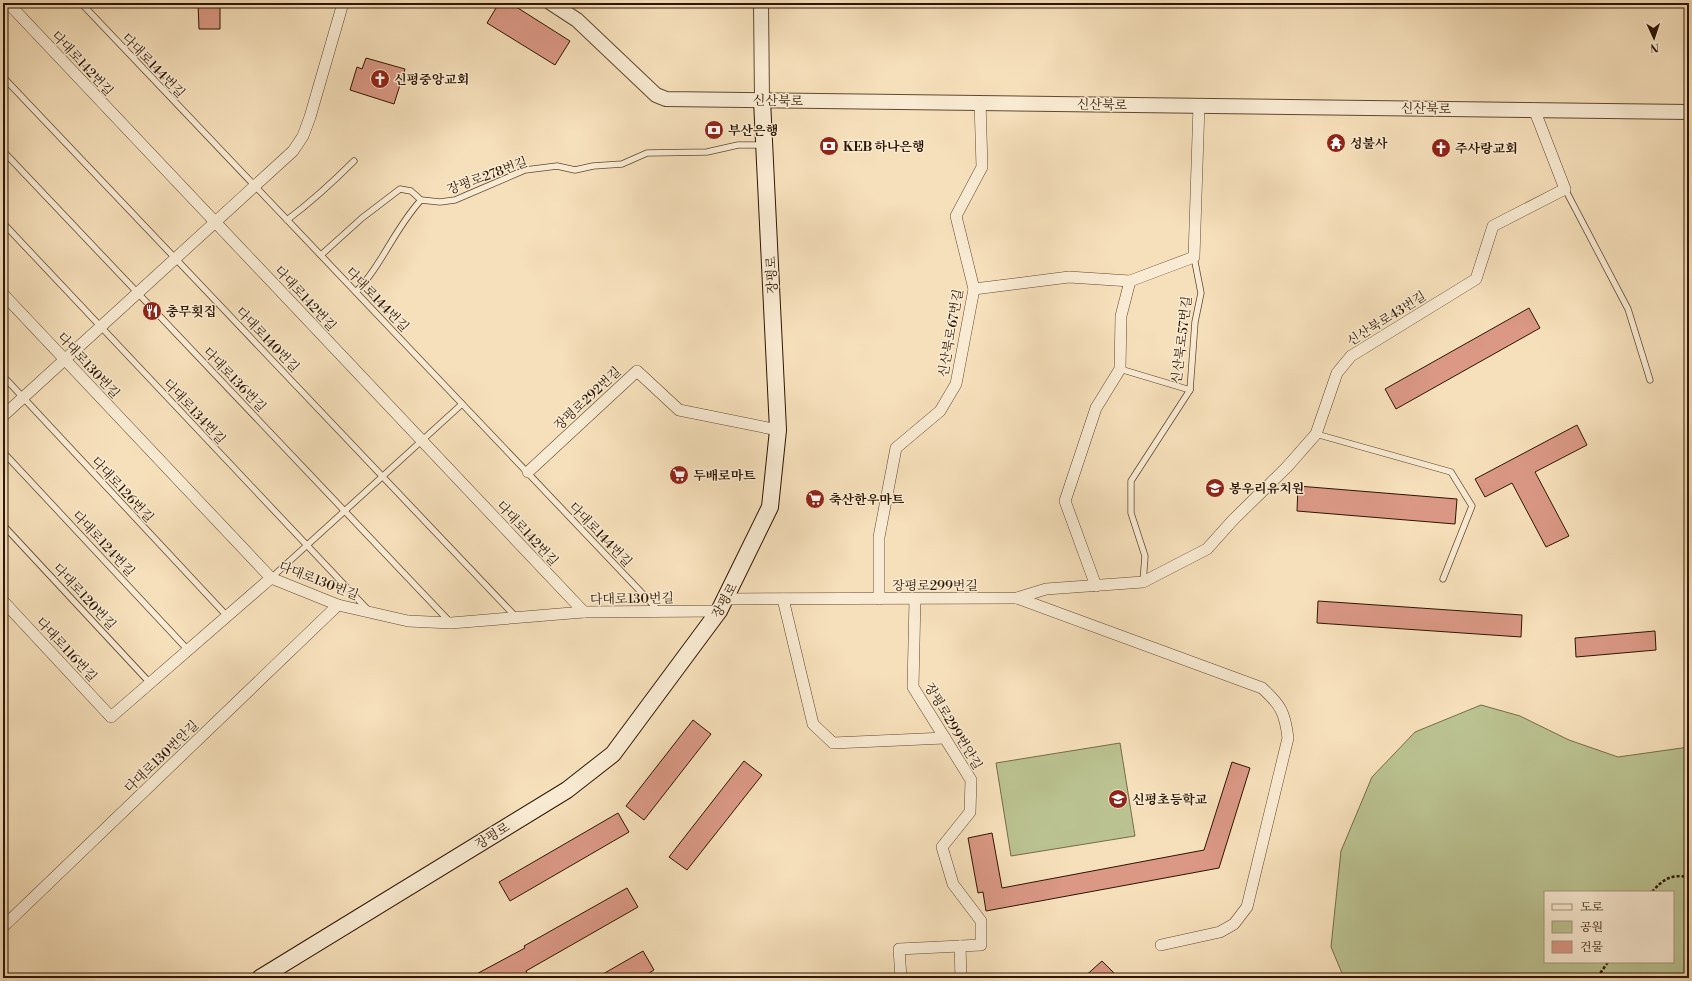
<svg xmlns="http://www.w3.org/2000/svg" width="1692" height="981" font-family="'Libre Bodoni','Noto Serif KR',serif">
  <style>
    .green { fill: #bbc291; stroke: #756c48; fill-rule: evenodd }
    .building { fill: #da9885; stroke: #2f1500 }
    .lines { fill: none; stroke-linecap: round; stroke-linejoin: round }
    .service-casing { stroke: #61482f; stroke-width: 7 }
    .minor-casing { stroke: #61482f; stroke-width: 12 }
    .tertiary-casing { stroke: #61482f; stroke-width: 16 }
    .secondary-casing { stroke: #2f1500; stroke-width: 18 }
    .path { stroke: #2f1500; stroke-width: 2.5; stroke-dasharray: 3 2; stroke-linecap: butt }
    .service { stroke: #f9ebd3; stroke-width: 5.5 }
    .minor { stroke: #f9ebd3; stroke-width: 11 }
    .tertiary { stroke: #f9ebd3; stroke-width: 14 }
    .secondary { stroke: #f9ebd3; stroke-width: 16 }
    .labels { text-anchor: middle; stroke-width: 3; stroke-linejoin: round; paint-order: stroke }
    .street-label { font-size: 13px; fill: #2f1500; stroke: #f9ebd3 }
    .poi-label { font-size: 13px; font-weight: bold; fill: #2f1500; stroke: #f9ebd3; text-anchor: start }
  </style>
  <rect width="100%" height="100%" fill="#f6e0bb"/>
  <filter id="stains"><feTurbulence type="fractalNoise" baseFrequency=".005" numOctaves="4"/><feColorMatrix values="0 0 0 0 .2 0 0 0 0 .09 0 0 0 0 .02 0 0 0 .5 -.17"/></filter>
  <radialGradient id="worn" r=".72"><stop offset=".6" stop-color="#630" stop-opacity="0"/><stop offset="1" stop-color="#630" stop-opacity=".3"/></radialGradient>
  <g class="green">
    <path d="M 1481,705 L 1520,716 L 1569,740 L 1618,757 L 1689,747 L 1689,978 L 1344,978 L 1331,947 L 1341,851 L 1372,777 L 1415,732 ZM 1545,892 L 1673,892 L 1673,962 L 1545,962 Z"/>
    <polygon points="1120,743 1135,836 1011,856 996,763"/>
  </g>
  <g class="building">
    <polygon points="198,3 220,3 220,29 199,29"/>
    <polygon points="499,3 510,3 570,41 555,65 487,23"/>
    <polygon points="366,58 405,69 394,104 350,90 357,67 362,69"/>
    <polygon points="1529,308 1540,328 1396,409 1385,389"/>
    <polygon points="1577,425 1587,445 1535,472 1569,536 1546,547 1512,483 1485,497 1475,479"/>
    <polygon points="1298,486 1457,499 1455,524 1297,511"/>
    <polygon points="1318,601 1522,615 1521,637 1317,623"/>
    <polygon points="1655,631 1656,650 1576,657 1575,638"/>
    <polygon points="693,720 711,734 644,820 626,806"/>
    <polygon points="744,761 762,775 687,870 669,857"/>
    <polygon points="1232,762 1250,768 1219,868 986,911 983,892 978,893 968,838 992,833 1002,888 1204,850"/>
    <polygon points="618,813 629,832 510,901 499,882"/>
    <polygon points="627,888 638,907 526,971 527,973 517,978 469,978 525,948 524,946"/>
    <polygon points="643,951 654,970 641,978 596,978"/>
    <polygon points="1102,961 1119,978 1083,978"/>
  </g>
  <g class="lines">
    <defs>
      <g id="service">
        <polyline points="81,3 659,611"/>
        <polyline points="3,77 516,617"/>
        <polyline points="3,151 450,622"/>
        <polyline points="1565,189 1628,309 1650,380"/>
        <path d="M 287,220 C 311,202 333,182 354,161"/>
        <polyline points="3,223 368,610"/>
        <polyline points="321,255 362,218 400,189 411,191 421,200"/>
        <path d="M 356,292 C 382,265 395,228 421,200 L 440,202 L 455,200 L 525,170 L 557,166 L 575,170 L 593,166 L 622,164 L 647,153 L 707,152 L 738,145 L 764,145"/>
        <polyline points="1120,369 1190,390"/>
        <polyline points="3,376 227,616"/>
        <polyline points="1316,434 1451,472 1472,506 1443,579"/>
        <polyline points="3,452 188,650"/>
        <polyline points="3,525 150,683"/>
        <polyline points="271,578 462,404"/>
        <polyline points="1143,582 1145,556 1131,513 1131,481 1190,390 1195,322 1201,293 1194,257"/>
      </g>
      <g id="minor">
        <polyline points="8,3 584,612"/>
        <polyline points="974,289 1069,277 1130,281 1194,257 1199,105"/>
        <polyline points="3,294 271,578 338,605 408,621 451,623 584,612 719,611"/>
        <polyline points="3,416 293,151 303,136 310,117 343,3"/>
        <polyline points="528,472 637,371 679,410 778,430"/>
        <polyline points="1096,586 1065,501 1096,408 1120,369 1121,316 1130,281"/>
        <path d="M 1017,598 L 1262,688 C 1281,705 1285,713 1288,738 L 1247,907 L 1234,924 L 1220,932 L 1161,945"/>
        <polyline points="725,599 1017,598 1046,589 1143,582 1207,549 1233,520 1287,467 1316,434 1337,373 1351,356 1476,279 1493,226 1565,189 1534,109"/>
        <polyline points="783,599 813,724 833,743 945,738"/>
        <polyline points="879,599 879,537 896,448 940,411 956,384 974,289 956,216 982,167 980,102"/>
        <polyline points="3,601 111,717 271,578"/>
        <polyline points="3,927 338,605"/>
        <polyline points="960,946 961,978"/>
        <polyline points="901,978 899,949 981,945 981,921 953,884 942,847 970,812 971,780 913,687 915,599"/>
      </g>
      <g id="tertiary">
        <polyline points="551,3 577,20 656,95 666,99 1689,112"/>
        <polyline points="761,3 762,100"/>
      </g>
      <polyline id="secondary" points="260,978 567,790 613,754 719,611 770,507 778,430 762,100"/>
    </defs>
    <use href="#service" class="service-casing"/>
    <use href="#minor" class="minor-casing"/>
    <use href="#tertiary" class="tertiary-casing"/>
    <use href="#secondary" class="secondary-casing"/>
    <g class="path">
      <path d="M 1652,892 C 1663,879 1671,874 1689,877"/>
      <polyline points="1520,978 1523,978"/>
      <polyline points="1592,978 1599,975 1608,962"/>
    </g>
    <use href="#service" class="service"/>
    <use href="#minor" class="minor"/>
    <use href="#tertiary" class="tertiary"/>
    <use href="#secondary" class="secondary"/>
  </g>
  <defs>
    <symbol id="church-disc" viewBox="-11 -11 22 22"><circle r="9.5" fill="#8f2418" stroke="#f9ebd3"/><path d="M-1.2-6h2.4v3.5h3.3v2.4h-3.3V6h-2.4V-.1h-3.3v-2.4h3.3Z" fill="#fff"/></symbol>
    <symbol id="bank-disc" viewBox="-11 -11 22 22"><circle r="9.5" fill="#8f2418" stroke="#f9ebd3"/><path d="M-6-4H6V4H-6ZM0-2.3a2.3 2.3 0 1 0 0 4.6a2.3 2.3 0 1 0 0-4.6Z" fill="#fff"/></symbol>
    <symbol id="temple-disc" viewBox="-11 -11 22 22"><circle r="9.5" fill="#8f2418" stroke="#f9ebd3"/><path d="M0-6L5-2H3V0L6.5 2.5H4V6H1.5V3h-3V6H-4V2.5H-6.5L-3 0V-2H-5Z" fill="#fff"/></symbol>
    <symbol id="restaurant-disc" viewBox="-11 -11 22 22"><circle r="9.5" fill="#8f2418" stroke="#f9ebd3"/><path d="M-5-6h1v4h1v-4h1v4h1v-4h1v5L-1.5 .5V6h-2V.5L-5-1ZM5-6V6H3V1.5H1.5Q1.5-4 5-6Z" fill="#fff"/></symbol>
    <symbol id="supermarket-disc" viewBox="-11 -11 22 22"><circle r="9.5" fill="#8f2418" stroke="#f9ebd3"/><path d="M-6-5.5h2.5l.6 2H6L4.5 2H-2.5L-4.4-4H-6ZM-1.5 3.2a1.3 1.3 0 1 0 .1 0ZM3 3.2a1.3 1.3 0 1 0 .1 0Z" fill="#fff"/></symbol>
    <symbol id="school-disc" viewBox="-11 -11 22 22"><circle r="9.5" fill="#8f2418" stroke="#f9ebd3"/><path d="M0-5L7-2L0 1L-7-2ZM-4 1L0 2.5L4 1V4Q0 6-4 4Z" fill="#fff"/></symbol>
  </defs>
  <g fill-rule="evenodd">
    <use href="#church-disc" x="369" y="68" width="22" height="22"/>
    <use href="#bank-disc" x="703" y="119" width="22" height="22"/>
    <use href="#temple-disc" x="1325" y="132" width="22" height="22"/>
    <use href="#bank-disc" x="818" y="135" width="22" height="22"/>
    <use href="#church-disc" x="1430" y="137" width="22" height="22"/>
    <use href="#restaurant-disc" x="141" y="300" width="22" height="22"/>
    <use href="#supermarket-disc" x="668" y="464" width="22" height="22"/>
    <use href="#school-disc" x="1204" y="477" width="22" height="22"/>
    <use href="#supermarket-disc" x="804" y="488" width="22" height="22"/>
    <use href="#school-disc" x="1107" y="788" width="22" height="22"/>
  </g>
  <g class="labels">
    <g class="street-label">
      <text transform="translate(83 63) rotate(47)" y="5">다대로142번길</text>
      <text transform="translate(154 65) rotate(46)" y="5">다대로144번길</text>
      <text transform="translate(778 100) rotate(1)" y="5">신산북로</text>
      <text transform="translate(1102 104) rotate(1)" y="5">신산북로</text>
      <text transform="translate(1426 108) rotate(1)" y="5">신산북로</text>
      <text transform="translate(487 175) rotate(-20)" y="5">장평로278번길</text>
      <text transform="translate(771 275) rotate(-93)" y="5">장평로</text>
      <text transform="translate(306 298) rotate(47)" y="5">다대로142번길</text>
      <text transform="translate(378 299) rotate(46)" y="5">다대로144번길</text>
      <text transform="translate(1386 318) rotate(-32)" y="5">신산북로43번길</text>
      <text transform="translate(950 333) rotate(-80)" y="5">신산북로67번길</text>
      <text transform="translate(268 339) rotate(46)" y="5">다대로140번길</text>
      <text transform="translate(1181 340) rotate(-83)" y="5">신산북로57번길</text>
      <text transform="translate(89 365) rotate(47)" y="5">다대로130번길</text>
      <text transform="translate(235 379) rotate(46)" y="5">다대로136번길</text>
      <text transform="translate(587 398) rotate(-43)" y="5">장평로292번길</text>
      <text transform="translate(195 411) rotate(47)" y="5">다대로134번길</text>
      <text transform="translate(123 489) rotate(47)" y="5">다대로126번길</text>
      <text transform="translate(528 533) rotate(47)" y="5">다대로142번길</text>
      <text transform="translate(601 534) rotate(46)" y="5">다대로144번길</text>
      <text transform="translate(104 543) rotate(47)" y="5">다대로124번길</text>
      <text transform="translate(319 580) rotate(21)" y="5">다대로130번길</text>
      <text x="935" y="590">장평로299번길</text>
      <text transform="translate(85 596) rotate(47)" y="5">다대로120번길</text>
      <text transform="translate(632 598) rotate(-1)" y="5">다대로130번길</text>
      <text transform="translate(724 600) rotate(-61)" y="5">장평로</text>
      <text transform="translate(67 649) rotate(47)" y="5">다대로116번길</text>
      <text transform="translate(954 726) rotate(59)" y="5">장평로299번안길</text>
      <text transform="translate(161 756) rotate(-44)" y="5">다대로130번안길</text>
      <text transform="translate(492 835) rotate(-32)" y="5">장평로</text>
    </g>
    <g class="poi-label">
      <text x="394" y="84">신평중앙교회</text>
      <text x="728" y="135">부산은행</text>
      <text x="1350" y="148">성불사</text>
      <text x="843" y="151">KEB 하나은행</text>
      <text x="1455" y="153">주사랑교회</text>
      <text x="166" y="316">충무횟집</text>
      <text x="693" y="480">두배로마트</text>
      <text x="1229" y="493">봉우리유치원</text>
      <text x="829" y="504">축산한우마트</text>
      <text x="1132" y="804">신평초등학교</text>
    </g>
  </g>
  <rect width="1692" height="981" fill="none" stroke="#f6e0bb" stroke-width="16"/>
  <rect x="4" y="4" width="1684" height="973" fill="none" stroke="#2f1500" stroke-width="2"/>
  <rect x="8" y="8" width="1676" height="965" fill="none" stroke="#2f1500"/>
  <rect x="1544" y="891" width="130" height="72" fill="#f9ebd3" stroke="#a8957f"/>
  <rect x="1552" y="904" width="20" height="6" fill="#f9ebd3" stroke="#a8957f"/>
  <text x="1580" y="911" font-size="12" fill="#2f1500">도로</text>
  <rect x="1552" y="921" width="20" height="12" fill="#bbc291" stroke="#a8957f"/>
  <text x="1580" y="931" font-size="12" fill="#2f1500">공원</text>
  <rect x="1552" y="941" width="20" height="12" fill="#da9885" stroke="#a8957f"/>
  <text x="1580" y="951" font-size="12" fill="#2f1500">건물</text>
  <g transform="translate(1654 38) rotate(177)" stroke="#f9ebd3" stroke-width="3" paint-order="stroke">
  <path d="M0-3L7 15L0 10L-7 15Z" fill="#2f1500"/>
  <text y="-6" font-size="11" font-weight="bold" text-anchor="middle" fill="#2f1500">N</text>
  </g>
  <rect width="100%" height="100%" filter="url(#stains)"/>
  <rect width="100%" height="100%" fill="url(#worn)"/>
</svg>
